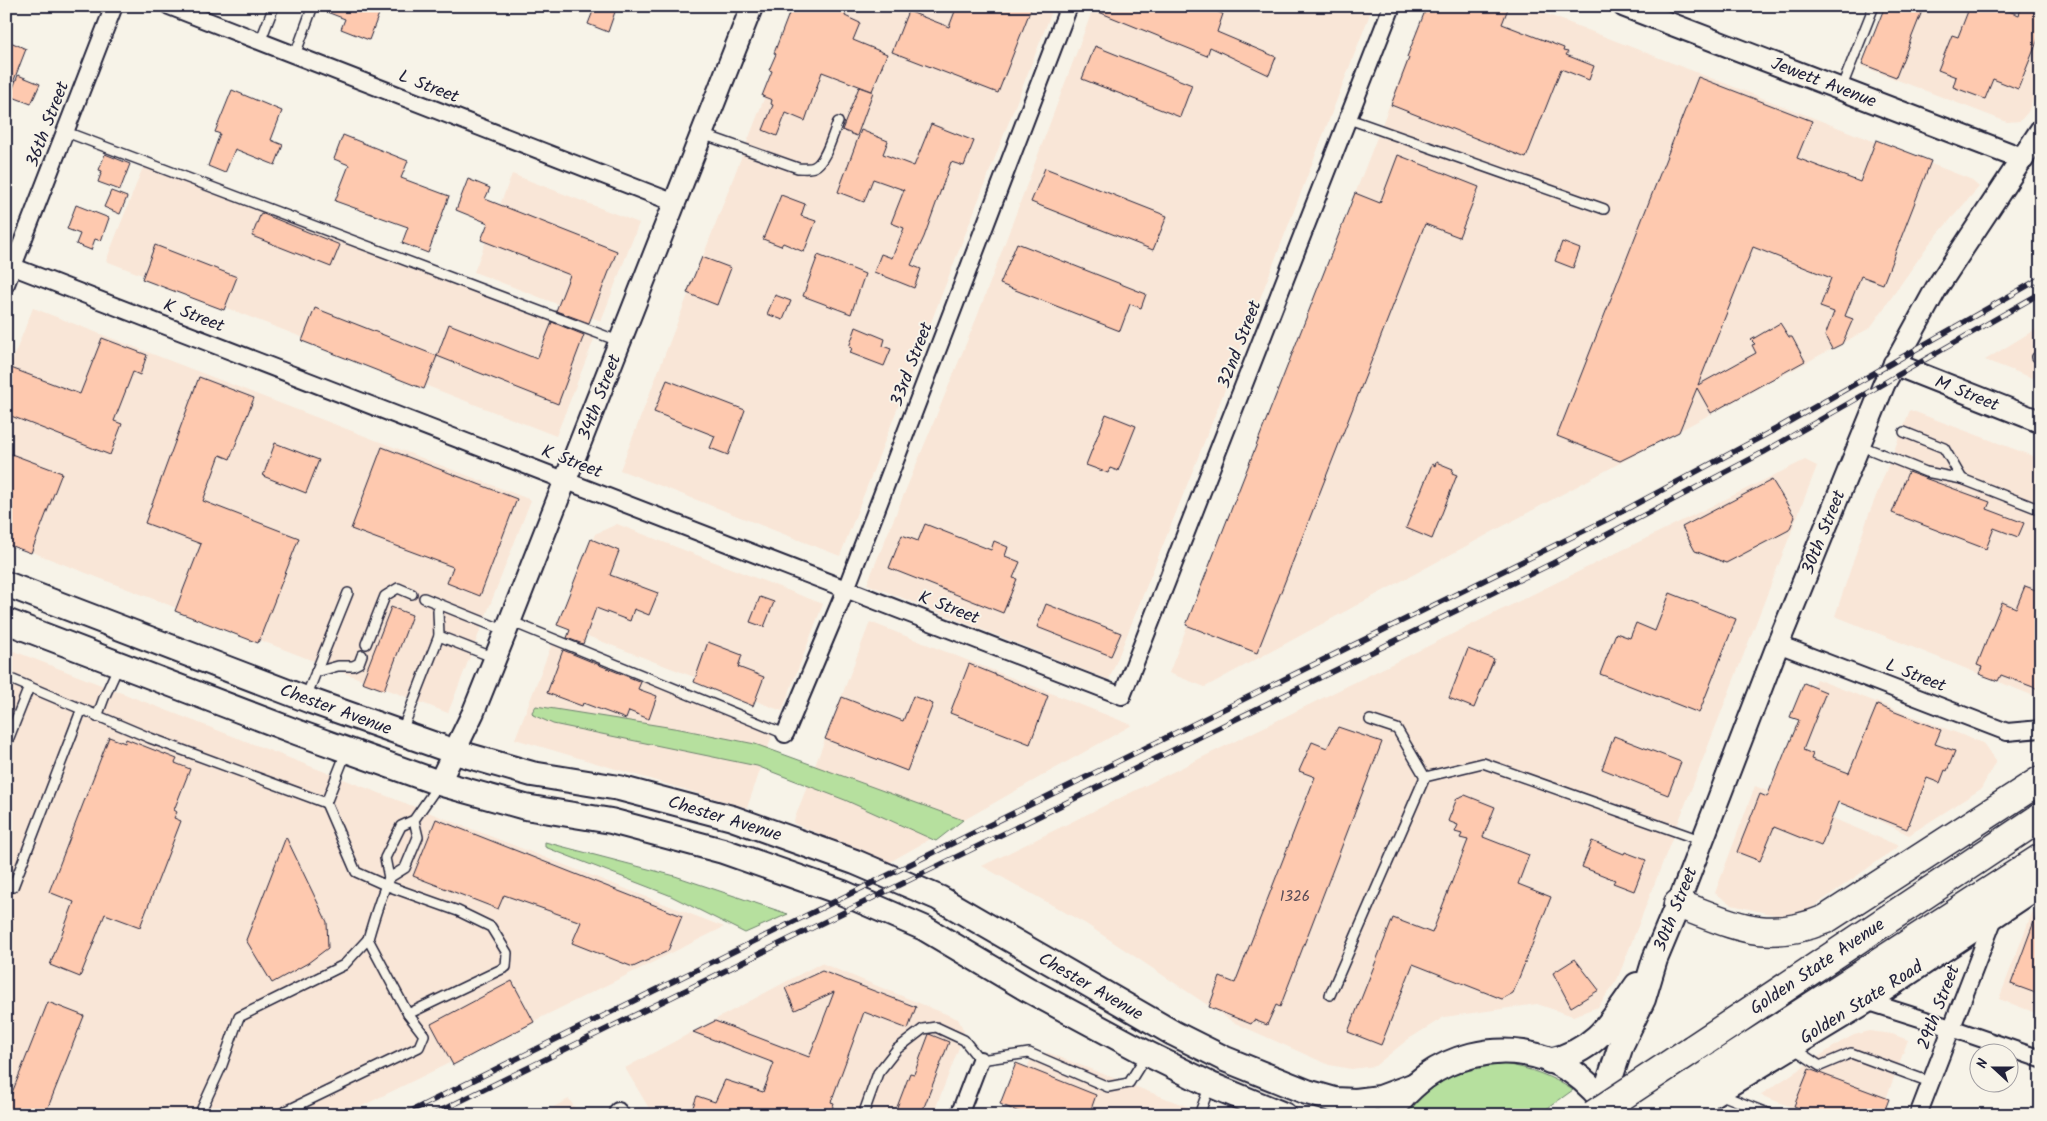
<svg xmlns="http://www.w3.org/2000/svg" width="2047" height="1121" font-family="Kalam,sans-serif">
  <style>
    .built { fill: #f9e6d7 }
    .green { fill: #b6e09e; stroke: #6c816c }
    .building { fill: #fec9af; stroke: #22223b }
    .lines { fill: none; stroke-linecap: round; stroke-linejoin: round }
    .service-casing { stroke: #22223b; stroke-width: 12 }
    .minor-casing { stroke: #22223b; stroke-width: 20 }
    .tertiary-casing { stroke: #22223b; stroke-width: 25 }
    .secondary-casing { stroke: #22223b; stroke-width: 28 }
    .trunk-casing { stroke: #22223b; stroke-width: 31 }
    .service { stroke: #f7f3e8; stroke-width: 9 }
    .minor { stroke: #f7f3e8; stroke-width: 16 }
    .tertiary { stroke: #f7f3e8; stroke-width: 21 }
    .secondary { stroke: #f7f3e8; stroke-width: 24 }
    .trunk { stroke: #f7f3e8; stroke-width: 28 }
    .rail-casing { stroke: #22223b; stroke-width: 5.5 }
    .rail { stroke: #f7f3e8; stroke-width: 4; stroke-dasharray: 11; stroke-linecap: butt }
    .trunk-bridge-casing { stroke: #22223b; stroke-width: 31; stroke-linecap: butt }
    .trunk-bridge { stroke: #f7f3e8; stroke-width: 28 }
    .labels { text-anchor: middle; stroke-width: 4; stroke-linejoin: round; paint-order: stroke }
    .number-label { font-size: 15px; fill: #594c58 }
    .street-label { font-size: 18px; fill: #22223b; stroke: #f7f3e8 }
  </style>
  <rect width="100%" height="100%" fill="#f7f3e8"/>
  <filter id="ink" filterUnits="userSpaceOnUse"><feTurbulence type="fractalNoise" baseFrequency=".02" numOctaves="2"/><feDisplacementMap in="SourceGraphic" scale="10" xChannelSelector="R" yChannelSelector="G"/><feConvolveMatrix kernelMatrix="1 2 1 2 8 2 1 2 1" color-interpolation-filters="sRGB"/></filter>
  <g filter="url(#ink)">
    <g class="built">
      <polygon points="800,6 1054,6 840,556 620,470"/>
      <polygon points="1094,6 1373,6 1217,410 1109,680 867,584 977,317"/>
      <polygon points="1428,6 1526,6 1970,179 1979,187 1929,244 1870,328 1205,687 1169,673"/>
      <polygon points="1885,6 2041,6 2041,79 2028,112 2020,121 2007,122 1861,66"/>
      <polygon points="145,162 595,337 556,436 106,261"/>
      <polygon points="512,174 639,223 601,321 474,272"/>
      <polygon points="2041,198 2041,255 2034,214"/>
      <polygon points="33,308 531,500 448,713 6,542 6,376"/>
      <polygon points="2041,326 2041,381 1985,360"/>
      <polygon points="1910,410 2041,459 2041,694 2039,698 1835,616 1869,514"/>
      <polygon points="1805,460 1817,466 1617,980 1598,1007 1573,1016 1537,1004 1444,1017 1407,1040 1375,1066 1351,1069 1329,1065 1233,1022 1086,924 982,866"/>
      <polygon points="617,524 823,604 782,711 559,625 595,534"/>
      <polygon points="870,622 1132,725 888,863 793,823"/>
      <polygon points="553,641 775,727 747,808 515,739"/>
      <polygon points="6,648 724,927 344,1115 6,1115"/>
      <polygon points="1816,679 1983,743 1996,761 1981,789 1909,835 1825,794 1779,776"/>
      <polygon points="1755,786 1899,846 1809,910 1779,916 1732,905 1715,893"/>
      <polygon points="2041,905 2041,1015 1999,999 2032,913"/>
      <polygon points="821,963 958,1019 964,1031 963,1037 933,1115 653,1115 625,1068"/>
      <polygon points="1870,1031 1892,1034 1908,1040 1880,1115 1812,1115 1760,1095 1841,1042 1854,1035"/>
      <polygon points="1049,1053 1209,1115 1009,1115 1029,1063 1037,1054"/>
      <polygon points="569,1099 579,1115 538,1115"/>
    </g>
    <g class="green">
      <polygon points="536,706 680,729 755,744 963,820 936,841 845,800 757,766 553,724 533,715 532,712"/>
      <polygon points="545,842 675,876 788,914 745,933 669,895 545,847"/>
      <path d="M 1504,1064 C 1530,1068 1551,1076 1573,1090 L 1538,1115 L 1406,1115 C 1436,1078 1458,1070 1504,1064 Z"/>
    </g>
    <g class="building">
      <polygon points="319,6 382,6 369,40 341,29 345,19 319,9"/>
      <polygon points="595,6 617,6 608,32 588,24"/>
      <polygon points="792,6 848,6 845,16 860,23 853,40 887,54 872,91 822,72 805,121 786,113 777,136 763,130 773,105 771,104 772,100 762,96 772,71 769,70 776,54 774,53"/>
      <polygon points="957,6 1032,6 998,93 892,52 908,11 949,27"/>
      <polygon points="1084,6 1203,6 1223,14 1217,32 1276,57 1269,75 1210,47 1207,56"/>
      <polygon points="1427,6 1509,6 1502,24 1564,48 1563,51 1568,52 1566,55 1594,66 1589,80 1561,69 1526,158 1391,105 1409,58 1407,57"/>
      <polygon points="1885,6 1924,6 1896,77 1862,64"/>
      <polygon points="1970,6 1996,6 2019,15 2022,6 2041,6 2041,32 2018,89 1993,79 1985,99 1953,87 1956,77 1938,70 1952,35 1958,37"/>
      <polygon points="6,40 26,49 7,98 6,97"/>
      <polygon points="1095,46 1192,85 1180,117 1082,79"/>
      <polygon points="18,75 40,84 31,104 10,96"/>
      <polygon points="1698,77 1812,121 1797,158 1860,182 1876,140 1931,161 1883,284 1861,276 1845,316 1853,319 1842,344 1832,349 1825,336 1834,312 1820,307 1831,278 1753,247 1698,385 1756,353 1752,345 1755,344 1751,340 1780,323 1789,337 1792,337 1805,361 1711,413 1697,388 1679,432 1620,461 1557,436"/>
      <polygon points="859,87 873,92 857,136 842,130"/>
      <polygon points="232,90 282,111 271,140 283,145 275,165 235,149 225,173 208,166 220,134 215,132"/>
      <polygon points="931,124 974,141 964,166 951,162 924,237 911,265 921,269 914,288 874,272 881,254 892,258 904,228 891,223 904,190 873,179 864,202 838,192 861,130 888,141 883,154 914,166"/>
      <polygon points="343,135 408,161 401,178 449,196 428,253 402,243 408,227 335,201 349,165 334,159"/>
      <polygon points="105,154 130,164 120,190 98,182 102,171 99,170"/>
      <polygon points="1398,155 1479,187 1459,237 1425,224 1257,653 1186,625 1355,193 1380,203"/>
      <polygon points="1045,168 1167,216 1153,250 1031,202"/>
      <polygon points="468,179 490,188 485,199 617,251 589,323 556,311 570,275 481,240 488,223 456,210"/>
      <polygon points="111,191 127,197 120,214 104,207"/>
      <polygon points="781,195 805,204 801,216 816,221 804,252 783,243 781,246 763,239"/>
      <polygon points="76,205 109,218 101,241 95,239 91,250 76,244 80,234 67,229"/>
      <polygon points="261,213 340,245 331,267 252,236"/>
      <polygon points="1562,242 1580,249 1573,268 1555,261"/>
      <polygon points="1017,243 1146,294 1141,308 1130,304 1120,331 1000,284"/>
      <polygon points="155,245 237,277 224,310 142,279"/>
      <polygon points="818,255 865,274 851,314 803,296"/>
      <polygon points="702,257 731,268 717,305 687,293"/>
      <polygon points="775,295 791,301 783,320 767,314"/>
      <polygon points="315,308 437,356 424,389 302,341"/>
      <polygon points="552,322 584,335 558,404 437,356 449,324 537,359"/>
      <polygon points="856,327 885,339 883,346 891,349 884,366 850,353 852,348 849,347"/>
      <polygon points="102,338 147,355 140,375 133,372 114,421 122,424 110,455 6,414 6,380 11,368 80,394"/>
      <polygon points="199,377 254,398 230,459 220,455 203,501 299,538 258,643 175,611 201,544 145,523"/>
      <polygon points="667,380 745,410 728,455 710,448 715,436 654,412"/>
      <polygon points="1106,414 1136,426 1118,471 1110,468 1108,473 1086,465"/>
      <polygon points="275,443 319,460 306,493 263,476"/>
      <polygon points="382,447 517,499 480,596 447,583 453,567 351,529"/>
      <polygon points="6,452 62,473 31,553 6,544"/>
      <polygon points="1436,462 1453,469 1452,473 1457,475 1432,539 1406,528 1432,464 1435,466"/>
      <polygon points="1908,472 1990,502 1987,509 2024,523 2018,537 1994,528 1986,549 1892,513"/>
      <polygon points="1772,480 1795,517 1789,530 1726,563 1695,551 1682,527"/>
      <polygon points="925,524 991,550 994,541 1008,547 1005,556 1020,562 1013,578 1017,579 1003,613 889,568 902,535 918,541"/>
      <polygon points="591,539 619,551 610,575 658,593 649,615 634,609 630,621 596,608 583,644 567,638 570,630 557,625"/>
      <polygon points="2025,586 2041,592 2041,690 2001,675 1998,681 1979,674 1982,667 1977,665 2002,602 2016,608"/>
      <polygon points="1670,593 1736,619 1699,713 1600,674 1616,633 1630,638 1636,623 1655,631"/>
      <polygon points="760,597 774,602 764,627 750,622"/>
      <polygon points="1046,604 1121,633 1111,656 1037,627"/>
      <polygon points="391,607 412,615 384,690 362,682"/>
      <polygon points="708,642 742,655 738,667 764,677 753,706 694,682"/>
      <polygon points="1468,649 1494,659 1474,708 1449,698"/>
      <polygon points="563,650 641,682 638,689 657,696 649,719 629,711 626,719 583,703 582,706 547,693"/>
      <polygon points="969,664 1048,696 1030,744 950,713"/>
      <polygon points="1804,683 1826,692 1803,750 1813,754 1811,759 1849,773 1877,705 1941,730 1935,744 1955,751 1947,771 1945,770 1940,783 1927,778 1907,829 1838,802 1821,846 1774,827 1760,861 1737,852 1760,794 1767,797 1787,747 1788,747 1799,720 1790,717"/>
      <polygon points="913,696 933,704 907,771 825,739 842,697 903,721"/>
      <polygon points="1338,727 1382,742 1280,1007 1276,1005 1267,1025 1254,1020 1251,1024 1209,1007 1220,977 1235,983 1315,777 1299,771 1312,742 1327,748"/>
      <polygon points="1614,736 1681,762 1668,795 1602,769"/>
      <polygon points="109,737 125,743 126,739 177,759 175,763 190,769 174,810 177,812 174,818 181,821 140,927 105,914 80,977 50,965 74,902 49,892"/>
      <polygon points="1465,795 1495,807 1483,837 1529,855 1518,884 1551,897 1513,993 1502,999 1413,964 1381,1045 1348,1032 1393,918 1432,933 1468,840 1460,838 1462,834 1455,832 1458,825 1448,821 1457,798"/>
      <polygon points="436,819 682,916 668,951 633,967 572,943 581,922 504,895 498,909 413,876"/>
      <polygon points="286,837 327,922 328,948 308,963 272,983 246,940"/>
      <polygon points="1592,841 1624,854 1625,852 1646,860 1634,891 1613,883 1615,880 1582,867"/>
      <polygon points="2039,908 2041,908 2041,995 2011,984"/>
      <polygon points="1575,959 1599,990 1571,1007 1553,973"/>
      <polygon points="822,971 916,1007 908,1029 864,1012 831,1102 834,1103 830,1115 690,1115 697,1096 715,1102 725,1080 763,1092 774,1063 693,1032 715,1021 809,1057 834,992 795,1010 785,988"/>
      <polygon points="512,981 534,1022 453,1065 431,1024"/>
      <polygon points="48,1002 84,1016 45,1115 6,1115 6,1108"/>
      <polygon points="929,1034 949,1042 921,1115 894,1115 910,1073 914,1074"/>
      <polygon points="1016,1063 1096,1095 1089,1115 1026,1115 1000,1104"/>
      <polygon points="1809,1069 1889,1099 1883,1115 1817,1115 1794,1106"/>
    </g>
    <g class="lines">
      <defs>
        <g id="service">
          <polyline points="260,42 274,6"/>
          <polyline points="295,55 313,6"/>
          <polyline points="1841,89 1874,6"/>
          <polyline points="1349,119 1604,209"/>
          <polyline points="66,132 621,342"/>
          <path d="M 702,134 L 798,168 C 804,168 810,169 814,167 C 826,162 833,133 838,122"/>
          <polyline points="2037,357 2041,355"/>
          <polyline points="1904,432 1944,448 1962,479"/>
          <polyline points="1859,445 1926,472 1962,479 2041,510"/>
          <polyline points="424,598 506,631"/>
          <polyline points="510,621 785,734"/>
          <polyline points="439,636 438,611 440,605"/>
          <polyline points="366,644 385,596 398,588 412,594"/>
          <polyline points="316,672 338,666 353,666 359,663 362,655"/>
          <polyline points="6,677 150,738 326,803"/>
          <polyline points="306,697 348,593"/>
          <polyline points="97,717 104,698 119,665"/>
          <polyline points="1370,720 1397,729 1425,777"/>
          <polyline points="401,733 439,636 495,658"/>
          <polyline points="6,745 29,687"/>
          <path d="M 347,750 L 326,803 L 356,872 L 385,885 L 458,911 L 491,927 L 507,953 L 506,967 L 408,1014 L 368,939 C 374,918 380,898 389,878"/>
          <polyline points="414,820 418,837 405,868 389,878 385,858 401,826 414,820 439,784"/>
          <polyline points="6,884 13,887 81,711"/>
          <polyline points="1330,995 1425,777 1483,763 1703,841"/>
          <polyline points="1793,1048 1820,1066 1851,1053 1930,1082"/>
          <polyline points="1719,1094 1772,1115"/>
          <polyline points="1706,1100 1716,1115"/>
          <polyline points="199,1115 222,1065 239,1017 344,965 368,939"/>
          <polyline points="278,1115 419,1047 424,1035 408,1014"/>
          <polyline points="863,1115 878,1073 897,1049 923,1029 936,1027 964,1040 980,1060 1029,1053 1108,1087 1129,1083 1147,1054"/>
          <polyline points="1199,1115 1210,1085"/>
        </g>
        <g id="minor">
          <polyline points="169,6 675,203"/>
          <polyline points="6,264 1122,696 1392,6"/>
          <polyline points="6,284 114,6"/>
          <polyline points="1778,644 2007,732 2041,729"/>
          <polyline points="785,734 846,589 1069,6"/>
          <polyline points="1866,1001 1951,1028 2041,1059"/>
          <polyline points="618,1111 621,1115"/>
          <polyline points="959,1115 980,1060"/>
          <polyline points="1918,1115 1996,913"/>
        </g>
        <g id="tertiary">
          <polyline points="1624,6 2023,159"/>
          <polyline points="1894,364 2041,422"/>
          <polyline points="439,783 473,713 506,631 752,6"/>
          <polyline points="1678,904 1778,644 1884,384 1936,289 2041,130"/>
        </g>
        <g id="secondary">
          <polyline points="6,584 311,701 455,752 532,774 619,788 732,818 855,862 939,898 1173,1033 1225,1059 1307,1092 1335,1100 1356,1101 1380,1098 1415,1085"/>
          <polyline points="6,621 299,733 439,783 525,807 611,821 723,851 843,893 924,928 1027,989 1148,1054 1211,1085 1284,1115"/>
          <path d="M 1550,1061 C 1597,1050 1611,1022 1637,985"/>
          <polyline points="1603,1100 1621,1045 1643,999 1655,959 1678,904"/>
          <path d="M 1390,1115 C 1426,1054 1511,1032 1571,1071 C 1589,1083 1602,1098 1614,1115"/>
          <polyline points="1678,1115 1866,1001 2041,884"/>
        </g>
        <g id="trunk">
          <path d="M 1678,904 C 1735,925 1765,944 1826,919 L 2041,780"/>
          <polyline points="1693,1049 2041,817"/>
          <polyline points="1644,1115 2041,858"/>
        </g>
      </defs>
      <use href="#service" class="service-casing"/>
      <use href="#minor" class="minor-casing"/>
      <use href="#tertiary" class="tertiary-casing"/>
      <use href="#secondary" class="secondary-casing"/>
      <use href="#trunk" class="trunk-casing"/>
      <use href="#service" class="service"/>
      <use href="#minor" class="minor"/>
      <use href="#tertiary" class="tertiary"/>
      <use href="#secondary" class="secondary"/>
      <use href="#trunk" class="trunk"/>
      <defs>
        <g id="rail">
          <polyline points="403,1115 1608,519 1776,429 2041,278"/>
          <polyline points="432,1115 1553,563 1764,452 2041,293"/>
        </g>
      </defs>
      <use href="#rail" class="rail-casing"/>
      <use href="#rail" class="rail"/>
      <defs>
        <polyline id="trunk-bridge" points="1593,1115 1693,1049"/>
      </defs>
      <use href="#trunk-bridge" class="trunk-bridge-casing"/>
      <use href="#trunk-bridge" class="trunk-bridge"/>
    </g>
  </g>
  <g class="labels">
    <g class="number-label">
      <text x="1295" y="901">1326</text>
    </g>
    <g class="street-label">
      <text transform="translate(1824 82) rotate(21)" y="6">Jewett Avenue</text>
      <text transform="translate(429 86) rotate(21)" y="6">L Street</text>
      <text transform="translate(47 124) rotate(-69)" y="6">36th Street</text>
      <text transform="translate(194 315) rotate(21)" y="6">K Street</text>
      <text transform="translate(1239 344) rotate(-69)" y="6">32nd Street</text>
      <text transform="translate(911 364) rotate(-69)" y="6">33rd Street</text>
      <text transform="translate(1967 393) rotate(22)" y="6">M Street</text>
      <text transform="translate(599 397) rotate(-69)" y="6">34th Street</text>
      <text transform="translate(572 461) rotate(21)" y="6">K Street</text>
      <text transform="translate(1823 532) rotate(-68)" y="6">30th Street</text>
      <text transform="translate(949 607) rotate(21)" y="6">K Street</text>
      <text transform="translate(1916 675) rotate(21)" y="6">L Street</text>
      <text transform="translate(336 709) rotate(20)" y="6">Chester Avenue</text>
      <text transform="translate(725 818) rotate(17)" y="6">Chester Avenue</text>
      <text transform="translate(1675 909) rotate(-68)" y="6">30th Street</text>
      <text transform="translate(1817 966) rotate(-34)" y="6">Golden State Avenue</text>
      <text transform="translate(1091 986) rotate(30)" y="6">Chester Avenue</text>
      <text transform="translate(1861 1002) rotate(-32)" y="6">Golden State Road</text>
      <text transform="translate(1938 1007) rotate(-69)" y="6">29th Street</text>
    </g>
  </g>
  <rect width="2047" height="1121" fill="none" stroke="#f7f3e8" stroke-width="25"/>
  <rect x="12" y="12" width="2022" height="1096" fill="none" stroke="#22223b" stroke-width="2" filter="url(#ink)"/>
  <g transform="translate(1994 1068) rotate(291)"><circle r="24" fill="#f7f3e8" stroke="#a29fa3"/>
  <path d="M0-4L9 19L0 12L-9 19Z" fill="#22223b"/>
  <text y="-8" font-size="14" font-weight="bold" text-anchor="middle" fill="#22223b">N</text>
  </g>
</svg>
